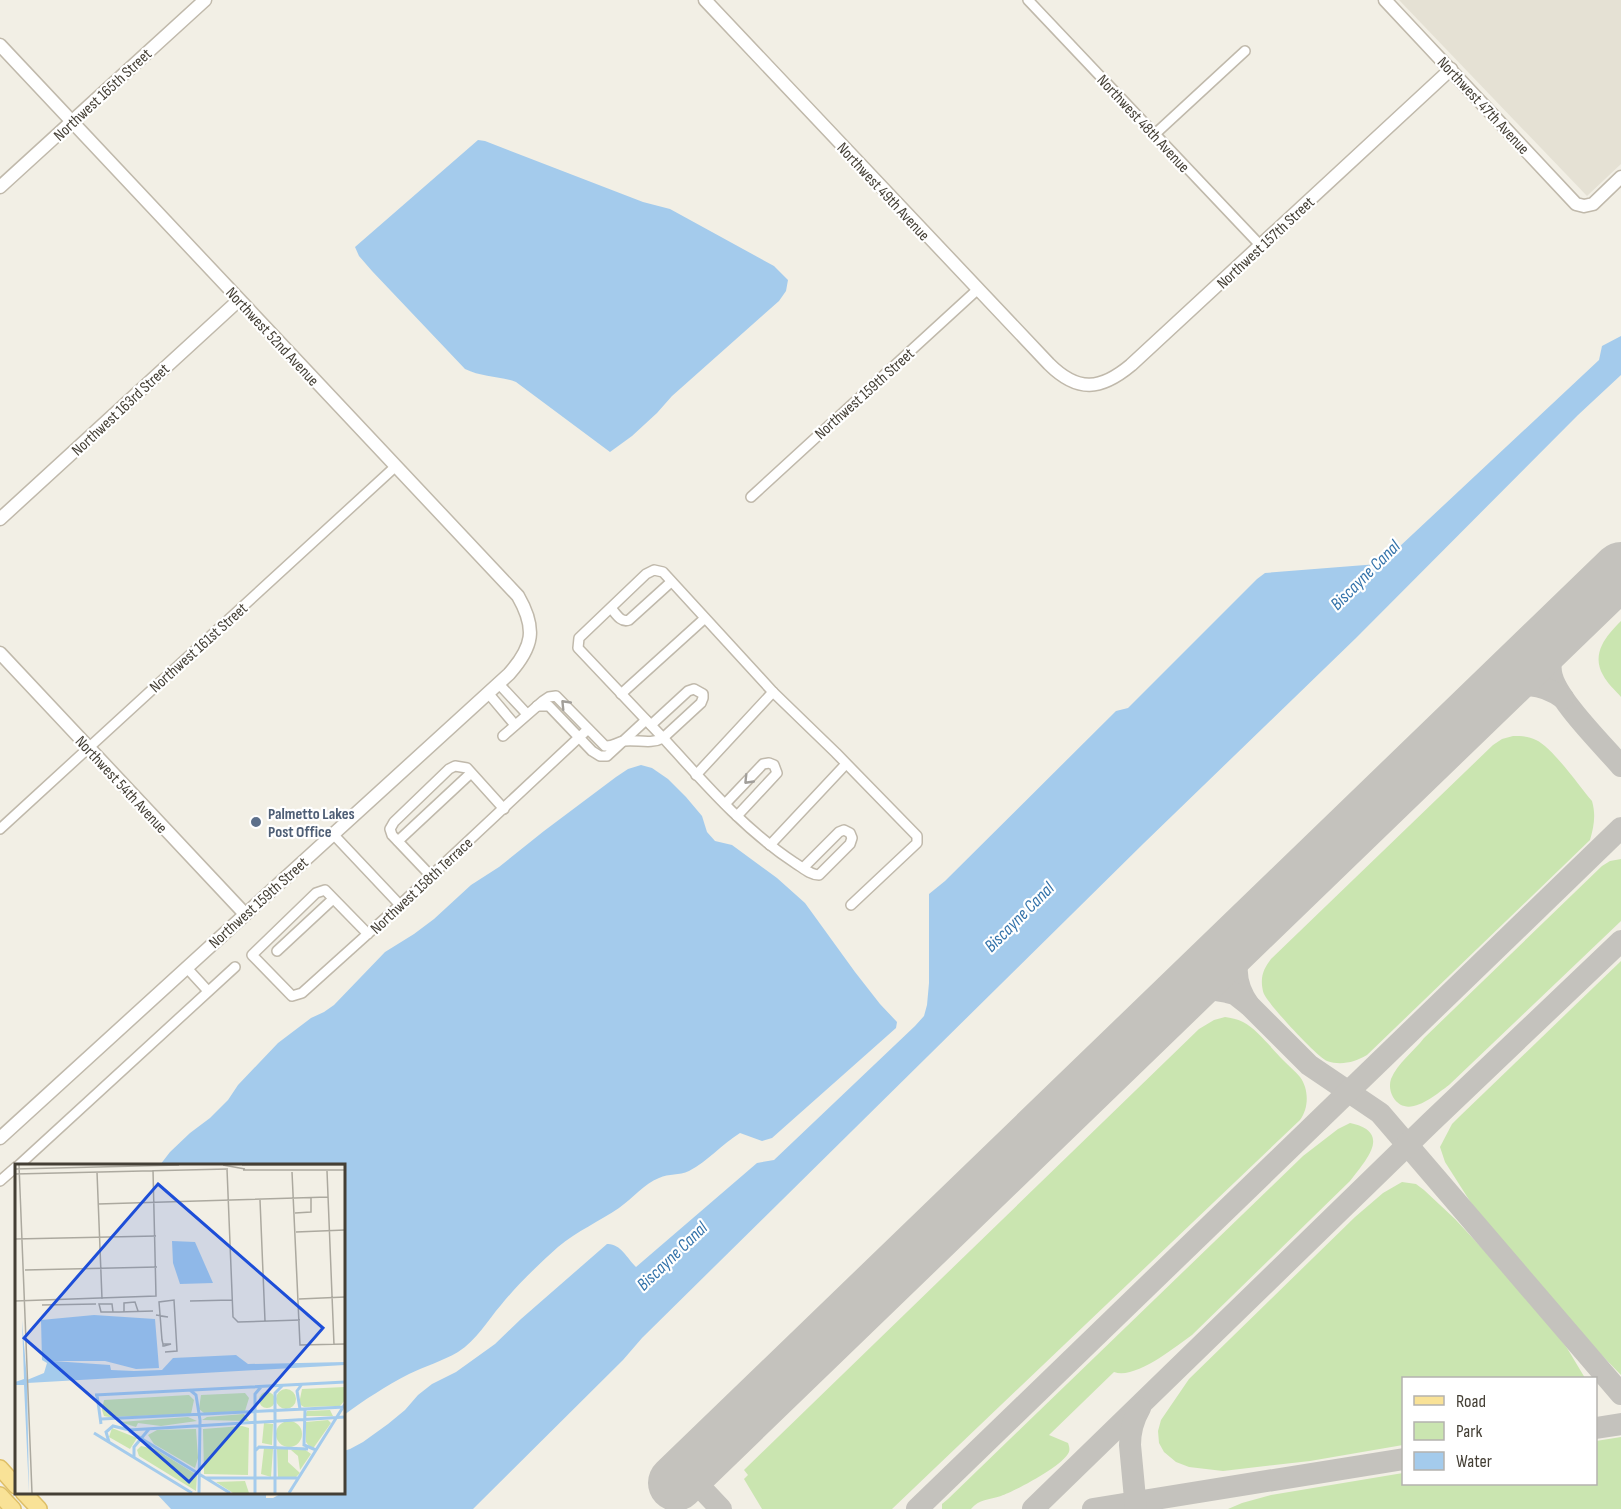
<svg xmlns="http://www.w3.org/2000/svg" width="1621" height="1509" font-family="'Sofia Sans Condensed',sans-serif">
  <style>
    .residential { fill: #e5e1d4 }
    .green { fill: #cae5b0 }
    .water { fill: #a4cbec }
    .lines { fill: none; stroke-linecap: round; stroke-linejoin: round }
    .taxiway { stroke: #c4c2bd; stroke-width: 22 }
    .runway { stroke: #c4c2bd; stroke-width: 56 }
    .minor-casing { stroke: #c0b9ab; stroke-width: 12 }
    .tertiary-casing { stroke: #c0b9ab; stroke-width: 15 }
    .primary-casing { stroke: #debf67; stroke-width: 18 }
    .minor { stroke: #fff; stroke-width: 9 }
    .tertiary { stroke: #fff; stroke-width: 12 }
    .primary { stroke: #f9e297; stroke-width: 15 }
    .oneway { stroke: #a29f9a }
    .service-dot { fill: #5c6f8a; stroke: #fff; stroke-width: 2 }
    .labels { text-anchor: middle; stroke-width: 4.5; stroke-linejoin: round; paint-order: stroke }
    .street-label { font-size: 16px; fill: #443f35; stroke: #fff }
    .service-label { font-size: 16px; font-weight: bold; fill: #4e5e75; stroke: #fff; text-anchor: start }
    .water-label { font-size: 18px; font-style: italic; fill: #3473aa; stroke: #fff }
    .inset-river { fill: none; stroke: #a4cbec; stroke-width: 3 }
    .inset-road { fill: none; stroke: #aca99f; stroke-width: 1.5 }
    .view { fill: #1d4ed8; fill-opacity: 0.15; stroke: #1d4ed8; stroke-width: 3 }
    .inset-edge { fill: none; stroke: #443f35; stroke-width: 3 }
  </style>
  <rect width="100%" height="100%" fill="#f2efe5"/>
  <polygon class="residential" points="1399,0 1621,0 1621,164 1587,196"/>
  <g class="green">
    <path d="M 1621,621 L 1621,697 C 1615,690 1607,683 1603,675 C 1591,653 1606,636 1621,621 Z"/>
    <path d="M 1513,736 C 1521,736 1529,736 1536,740 C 1553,748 1579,786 1592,801 C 1596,815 1594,826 1590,840 L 1367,1055 C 1355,1062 1341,1066 1327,1061 C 1317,1057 1269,1005 1264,994 C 1263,992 1262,986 1262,985 C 1261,974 1265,967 1271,959 L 1493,745 L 1502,739 Z"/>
    <path d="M 1621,859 L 1621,921 L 1449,1085 C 1434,1096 1407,1120 1393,1097 C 1390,1092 1389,1085 1391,1079 C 1397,1064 1414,1051 1424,1038 L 1602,866 L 1610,861 Z"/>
    <polygon points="1621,961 1621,1375 1588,1341 1473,1206 1445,1162 1440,1147 1452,1124 1459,1117"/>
    <path d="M 1225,1017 C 1231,1018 1237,1019 1243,1022 C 1258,1030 1271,1048 1283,1060 C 1288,1065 1295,1071 1300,1077 C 1309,1089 1309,1108 1300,1120 L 892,1509 L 762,1509 L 744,1479 L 748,1475 L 744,1470 L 746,1468 L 1199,1029 L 1214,1020 Z"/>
    <path d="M 1350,1123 C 1393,1132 1366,1160 1350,1181 L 1192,1335 C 1175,1347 1135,1380 1114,1372 L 1049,1435 L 1068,1443 C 1069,1446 1070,1448 1069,1452 C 1063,1466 1015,1491 1001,1496 C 989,1500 979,1499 971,1509 L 942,1509 L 942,1504 L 948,1499 L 1303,1156 L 1338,1129 Z"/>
    <polygon points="1402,1182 1416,1184 1424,1190 1455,1219 1493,1260 1554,1331 1567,1348 1585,1378 1404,1378 1403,1445 1310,1461 1223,1471 1189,1467 1176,1462 1164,1452 1159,1443 1158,1431 1161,1420 1189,1379 1355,1217 1383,1193"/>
    <polygon points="1621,1437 1621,1509 1228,1509 1242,1503 1271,1495 1403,1473 1404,1484 1596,1484 1596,1441"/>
  </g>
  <g class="water">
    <path d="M 478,140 L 485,141 L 643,202 L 670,209 L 774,266 L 788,280 L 786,291 L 779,301 L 672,396 L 657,413 L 632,436 L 610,452 L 516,382 C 500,376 481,377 465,369 L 372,271 L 359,256 L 355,247 Z"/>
    <path d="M 1621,336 L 1621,375 L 1578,415 L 1356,638 L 1143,844 L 642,1338 L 623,1360 L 473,1509 L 171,1509 L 156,1493 L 266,1493 L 266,1498 L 273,1498 L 282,1493 L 344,1492 L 344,1451 L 350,1449 L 363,1442 L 388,1424 L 405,1410 L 418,1395 L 432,1384 L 456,1372 L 495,1344 L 521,1319 L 607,1244 C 620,1243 627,1258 636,1267 L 757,1163 L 774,1160 L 915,1026 L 924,1016 L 927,1005 L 929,983 L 929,894 L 945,881 L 1116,711 L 1128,708 L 1257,579 L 1265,573 L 1378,564 L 1398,548 L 1599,360 L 1602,346 Z"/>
    <path d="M 641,765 L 652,768 L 668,779 L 686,797 L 702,816 L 707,832 L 715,841 L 732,845 L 777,878 L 805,903 L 855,972 L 880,1004 L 897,1022 L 896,1028 L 772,1138 L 762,1141 L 740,1133 C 722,1144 708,1161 689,1171 C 679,1176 669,1173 659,1178 C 644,1184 633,1198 619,1208 C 600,1221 577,1231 558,1247 C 538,1265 518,1284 501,1305 C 487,1321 477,1340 458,1352 C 443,1361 425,1366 409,1374 C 386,1386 364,1400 344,1415 L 344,1166 L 160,1165 L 170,1152 L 190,1133 L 210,1118 L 228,1100 L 238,1085 L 278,1043 L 311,1018 L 324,1012 L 334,1005 L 385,952 L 414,934 L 434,919 L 471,885 L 499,867 L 544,831 L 616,777 L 628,769 Z"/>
  </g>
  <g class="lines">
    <g class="taxiway">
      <polyline points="1601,589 1621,583"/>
      <path d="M 1558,631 C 1553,643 1549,658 1551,672 C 1554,697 1603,745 1621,766"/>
      <path d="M 1495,692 C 1521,683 1539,681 1563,698"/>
      <path d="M 1244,934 C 1235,961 1232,981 1249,1005"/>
      <polyline points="1181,996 1199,990 1209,989 1227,992 1235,994 1249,1005 1309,1065 1380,1113 1621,1394"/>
      <polyline points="1596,1428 1621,1424"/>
      <polyline points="687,1473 721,1509"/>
      <polyline points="917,1509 1621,828"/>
      <polyline points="1033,1509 1430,1123 1621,941"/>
      <polyline points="1093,1509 1404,1459"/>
      <path d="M 1136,1509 L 1130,1445 C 1130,1431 1133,1420 1140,1408"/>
    </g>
    <polyline class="runway" points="676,1483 1621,570"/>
    <defs>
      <g id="minor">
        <polyline points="1028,0 1261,246"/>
        <polyline points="1155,134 1245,51"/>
        <polyline points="751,497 977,290"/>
        <path d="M 611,608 C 616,614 621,623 629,620 L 671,582"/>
        <polyline points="498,683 527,714"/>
        <polyline points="488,693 515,725"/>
        <polyline points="621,694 704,619"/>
        <polyline points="537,706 549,706 592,751 600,756 607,756 646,720"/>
        <path d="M 503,736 L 543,701 L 549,697 L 556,696 L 605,746 C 613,747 617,742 624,741 C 637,739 650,745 663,738 L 701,703 L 703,698 L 703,694 L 694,689 L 688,691 L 651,725"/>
        <polyline points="696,775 773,692"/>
        <polyline points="725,804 763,764 769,763 774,765 777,773 737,816"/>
        <polyline points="0,829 396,466"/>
        <polyline points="333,834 400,905"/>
        <polyline points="398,841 471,773"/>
        <polyline points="770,845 846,764"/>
        <path d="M 803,868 L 839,832 L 844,830 L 850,833 L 852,838 L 850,844 L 819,875 C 810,875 802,867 795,863 C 745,830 706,785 666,741 C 637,710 607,679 578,648 L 579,638 L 646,574 L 654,570 L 663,572 L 773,692 L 836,753 L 917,836 L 917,843 L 851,905"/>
        <polyline points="431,876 392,835 390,829 394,822 449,769 455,766 467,768 504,809"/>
        <polyline points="368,934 325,890 316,893 252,955 292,996 302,993 402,903 588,729"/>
        <polyline points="277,951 333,899"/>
        <polyline points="186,967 208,991"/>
        <polyline points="18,1166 235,967"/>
        <polyline points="0,1181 16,1167"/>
      </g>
      <g id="tertiary">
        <path d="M 705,0 L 1049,364 C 1078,393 1101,390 1131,365 L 1451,69"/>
        <polyline points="1385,0 1576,204 1584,206 1593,204 1621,177"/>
        <path d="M 0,45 L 518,596 C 537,629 533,647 509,674 L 0,1138"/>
        <polyline points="0,187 205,0"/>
        <polyline points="0,519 239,300"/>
        <polyline points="0,653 245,914"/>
      </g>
      <g id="primary">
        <polyline points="0,1468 16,1486"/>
        <polyline points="23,1492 39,1509"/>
        <polyline points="0,1495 13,1509"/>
      </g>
    </defs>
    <use href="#minor" class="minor-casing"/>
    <use href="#tertiary" class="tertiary-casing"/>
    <use href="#primary" class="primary-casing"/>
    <use href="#minor" class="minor"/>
    <use href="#tertiary" class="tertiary"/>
    <use href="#primary" class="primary"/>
  </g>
  <defs><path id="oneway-chevron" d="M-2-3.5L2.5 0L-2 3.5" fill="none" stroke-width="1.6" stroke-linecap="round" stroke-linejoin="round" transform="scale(1.5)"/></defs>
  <g class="oneway">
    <use href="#oneway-chevron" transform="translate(565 704) rotate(-134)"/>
    <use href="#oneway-chevron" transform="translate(748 780) rotate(134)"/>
  </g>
  <circle class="service-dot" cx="256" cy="822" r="6"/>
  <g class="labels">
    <g class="street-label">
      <text transform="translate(102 94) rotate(-43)" y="6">Northwest 165th Street</text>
      <text transform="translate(1484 105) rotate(47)" y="6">Northwest 47th Avenue</text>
      <text transform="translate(1144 123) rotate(47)" y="6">Northwest 48th Avenue</text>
      <text transform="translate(884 191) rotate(47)" y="6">Northwest 49th Avenue</text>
      <text transform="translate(1265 242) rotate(-43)" y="6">Northwest 157th Street</text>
      <text transform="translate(273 336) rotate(47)" y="6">Northwest 52nd Avenue</text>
      <text transform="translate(864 393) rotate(-42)" y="6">Northwest 159th Street</text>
      <text transform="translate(120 409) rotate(-43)" y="6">Northwest 163rd Street</text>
      <text transform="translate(198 647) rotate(-42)" y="6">Northwest 161st Street</text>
      <text transform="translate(122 784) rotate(47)" y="6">Northwest 54th Avenue</text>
      <text transform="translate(421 885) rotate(-43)" y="6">Northwest 158th Terrace</text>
      <text transform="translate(258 902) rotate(-42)" y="6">Northwest 159th Street</text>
    </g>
    <g class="service-label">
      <text x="268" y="819">Palmetto Lakes<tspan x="268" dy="18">Post Office</tspan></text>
    </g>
    <g class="water-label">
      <text transform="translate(1365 575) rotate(-45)" y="6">Biscayne Canal</text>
      <text transform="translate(1019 917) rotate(-45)" y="6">Biscayne Canal</text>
      <text transform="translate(672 1256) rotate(-44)" y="6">Biscayne Canal</text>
    </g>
  </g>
  <g transform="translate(15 1164)">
    <rect width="330" height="330" fill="#f2efe5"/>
    <path d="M 330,223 L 330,236 L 325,242 L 289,243 L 284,240 L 287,225 ZM261 235a10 10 0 1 1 20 0a10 10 0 1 1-20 0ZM244 236a8 8 0 1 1 16 0a8 8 0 1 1-16 0ZM 230,229 L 234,234 L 230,247 L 189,249 L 184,245 L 186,231 ZM 174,231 L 179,236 L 176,250 L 94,253 L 89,252 L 87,246 L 89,236 ZM 315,246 L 318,252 L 290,252 L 292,247 ZM 229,250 L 234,257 L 187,256 L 192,253 ZM 173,253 L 182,257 L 146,262 L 123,259 L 121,263 L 105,258 ZM 313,256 L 316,259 L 297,286 L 291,278 L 291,258 ZM261 270a13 13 0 1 1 26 0a13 13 0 1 1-26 0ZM 249,259 L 258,260 L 257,281 L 247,279 ZM 227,262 L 234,264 L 233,311 L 189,310 L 188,265 ZM 97,264 L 122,274 L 115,285 L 94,273 ZM 181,265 L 183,294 L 180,304 L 139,280 L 133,271 L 142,266 ZM 126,282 L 140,285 L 182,311 L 181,327 L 124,292 L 122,286 ZM 249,284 L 258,285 L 256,313 L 246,310 ZM 273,284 L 273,298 L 285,309 L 280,314 L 263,313 L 262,285 ZM 288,284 L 296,290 L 285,306 L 283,292 L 276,286 ZM 230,317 L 234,329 L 218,329 L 201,318 Z" fill="#cae5b0"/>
    <path d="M 157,77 L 180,78 L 198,119 L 165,120 L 158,99 ZM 79,151 L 140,155 L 144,204 L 121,205 L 90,197 L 38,197 L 95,201 L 96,206 L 119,207 L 147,206 L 158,194 L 221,191 L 233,200 L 330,198 L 330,201 L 12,219 L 14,329 L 9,221 L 0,221 L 0,218 L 9,215 L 7,156 L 12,216 L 29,209 L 32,199 L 27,196 L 26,156 Z" fill="#a4cbec"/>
    <path class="inset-river" d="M 175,226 L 181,231 L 185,256 L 184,329M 80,231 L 330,218M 82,231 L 86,260M 285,245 L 282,227 L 287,220M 290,246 L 289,281 L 301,286M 86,255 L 330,243M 114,267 L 215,329M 79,269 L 177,329M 94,278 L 91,268 L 98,262 L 114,266 L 330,253M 240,287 L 244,283 L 293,285M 119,293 L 119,283 L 134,265M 191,314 L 283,314M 240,329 L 240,230 L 246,223M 260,329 L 260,229 L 268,221M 274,329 L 330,240"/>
    <path class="inset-road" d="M 4,1 L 17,329M 208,1 L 230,5M 227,1 L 330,1M 0,5 L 164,1M 212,5 L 218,153 L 223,158 L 285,156M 228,6 L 330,6M 312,7 L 319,181M 82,8 L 87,135M 277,8 L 285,181 L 330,180M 0,10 L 213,5M 245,36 L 250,157M 83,40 L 313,33M 280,49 L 296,48 L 296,34M 281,68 L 330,66M 0,75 L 141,72M 10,106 L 142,103M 284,135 L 330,133M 0,137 L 141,132 L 138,6M 175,137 L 217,136M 27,141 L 81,140M 98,148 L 97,140 L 84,140 L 86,148 L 104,148 L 138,147M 109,148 L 109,139 L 120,138 L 123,147M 141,151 L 153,153 L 145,152M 148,180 L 156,180 L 149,182 L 148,182 L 148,180 L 147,176 L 144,138 L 159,136 L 162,187 L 150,188"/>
    <path class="view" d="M 143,20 L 308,164 L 174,318 L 9,174 Z"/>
    <rect width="330" height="330" class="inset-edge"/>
  </g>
  <rect x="1402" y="1377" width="195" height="108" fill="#ffffff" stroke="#b4b2ae" stroke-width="1.5"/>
  <rect x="1414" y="1396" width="30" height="9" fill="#f9e297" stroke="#b4b2ae" stroke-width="1.5"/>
  <text x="1456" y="1407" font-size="18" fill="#443f35">Road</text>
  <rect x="1414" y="1422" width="30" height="18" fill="#cae5b0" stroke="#b4b2ae" stroke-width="1.5"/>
  <text x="1456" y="1437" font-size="18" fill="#443f35">Park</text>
  <rect x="1414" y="1452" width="30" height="18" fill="#a4cbec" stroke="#b4b2ae" stroke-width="1.5"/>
  <text x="1456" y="1467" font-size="18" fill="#443f35">Water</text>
</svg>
